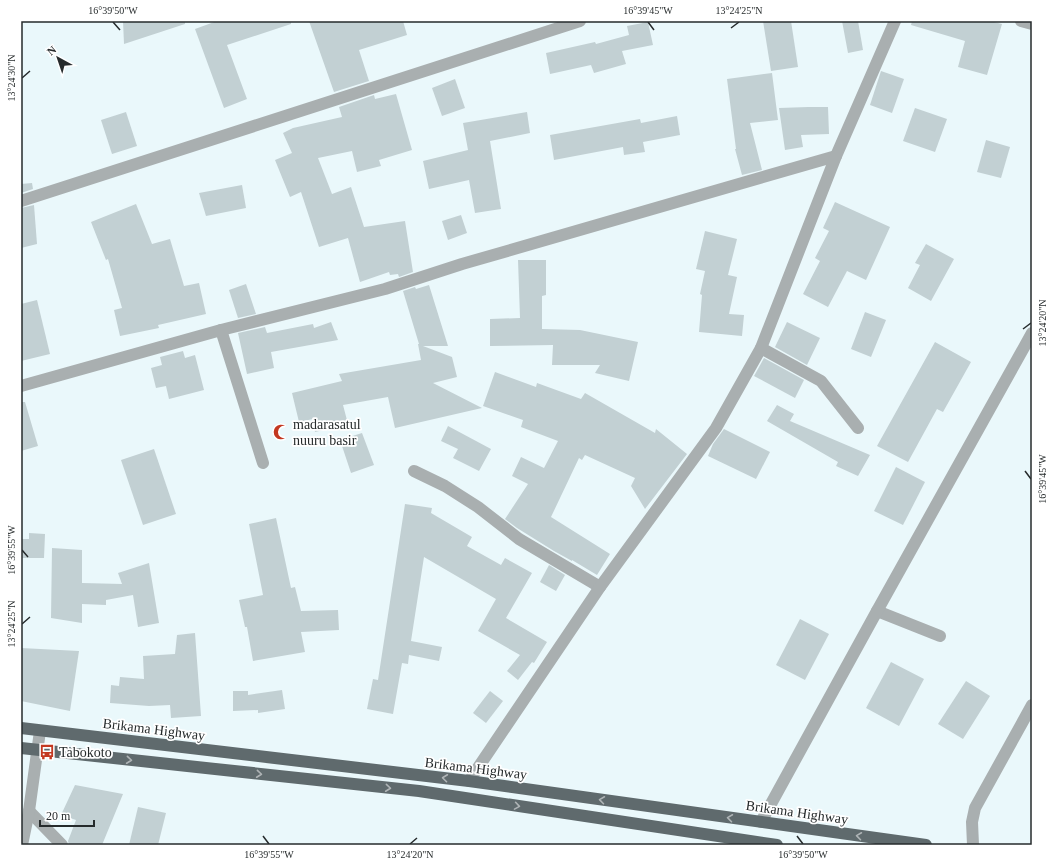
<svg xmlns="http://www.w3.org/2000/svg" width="1053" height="866" font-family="'Times New Roman',serif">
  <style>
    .building { fill: #c2d0d3 }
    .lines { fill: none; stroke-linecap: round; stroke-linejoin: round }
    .minor { stroke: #a9afb0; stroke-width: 12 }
    .tertiary { stroke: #a9afb0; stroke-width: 12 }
    .trunk { stroke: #5f6a6d; stroke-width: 12 }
    .oneway { stroke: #afb4b6 }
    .ticks { fill: none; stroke: #262b2c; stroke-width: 1.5 }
    .labels { text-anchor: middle; stroke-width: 3.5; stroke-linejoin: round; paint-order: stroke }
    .poi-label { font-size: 14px; fill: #262b2c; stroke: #fff; text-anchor: start }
    .street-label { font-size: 14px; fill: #262b2c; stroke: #fff }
    .neatline { fill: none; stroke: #262b2c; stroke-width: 1.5 }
    .ticks-label { font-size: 10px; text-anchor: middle; fill: #262b2c }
  </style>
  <rect width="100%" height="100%" fill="#eaf8fb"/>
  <g class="building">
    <polygon points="123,21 185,21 185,24 124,44"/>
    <polygon points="217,21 291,21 291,24 227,45 247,99 224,108 195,29"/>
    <polygon points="309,21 403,21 407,35 359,50 369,81 334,92"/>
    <polygon points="763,21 791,21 798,67 771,71"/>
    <polygon points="842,21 858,21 863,50 848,53"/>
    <polygon points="912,21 990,21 1002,24 987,75 958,67 965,41 911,25"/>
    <polygon points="648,22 653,45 622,51 626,64 594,73 591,65 550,74 546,53 595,42 596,44 629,35 627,26"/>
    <polygon points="881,71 904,79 892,113 870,105"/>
    <polygon points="772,73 778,120 750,123 762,170 742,175 735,149 736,149 727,79"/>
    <polygon points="455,79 465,108 442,116 432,88"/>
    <polygon points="396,94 412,150 379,160 381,166 357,172 352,151 318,158 332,194 351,187 364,227 405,221 413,272 399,277 398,274 390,275 389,272 360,282 348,238 319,247 301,192 290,197 275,160 292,153 283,133 293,128 342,117 339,107 374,95 375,99"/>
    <polygon points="808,107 828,107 829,134 801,135 803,147 785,150 779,108"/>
    <polygon points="915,108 947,119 935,152 903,141"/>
    <polygon points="126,112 137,146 112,154 101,120"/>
    <polygon points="527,112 530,133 490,141 501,209 475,213 469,180 429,189 423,161 468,150 463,123"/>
    <polygon points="677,116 680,135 643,142 645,152 624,155 623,147 554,160 550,135 640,119 641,123"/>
    <polygon points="986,140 1010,147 1001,178 977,172"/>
    <polygon points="32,183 33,189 21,193 21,184"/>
    <polygon points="242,185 246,208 206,216 199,193"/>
    <polygon points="835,202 890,227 866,280 847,271 828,307 803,294 820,261 815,258 829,231 823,228"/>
    <polygon points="136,204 152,244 170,239 184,286 199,283 206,314 158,325 159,328 120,336 114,310 122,308 108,259 106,260 91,222"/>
    <polygon points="34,205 37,244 21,248 21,208"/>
    <polygon points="461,215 467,233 448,240 442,221"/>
    <polygon points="705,231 737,239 728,275 737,277 729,314 744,315 742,336 699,332 702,295 700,294 705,271 696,269"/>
    <polygon points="926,244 954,259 931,301 908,288 920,265 915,263"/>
    <polygon points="518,260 546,260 546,295 542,296 542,329 580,330 638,342 629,381 595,373 600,365 552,365 553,345 490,346 490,319 520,318"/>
    <polygon points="246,284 256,314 238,318 229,290"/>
    <polygon points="429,285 448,346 423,346 452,357 457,377 433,383 482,408 395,428 388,397 343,405 348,424 315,432 313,419 299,422 292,393 342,381 339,374 421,360 418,344 419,344 403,291 415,287 416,289"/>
    <polygon points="37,300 50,354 21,361 21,304"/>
    <polygon points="865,312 886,320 871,357 851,349"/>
    <polygon points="331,322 338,340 271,352 274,368 247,374 238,333 265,327 267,333 313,324 314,328"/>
    <polygon points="787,322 820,338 807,365 775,347"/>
    <polygon points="935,342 971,362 943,412 937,409 908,462 877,446"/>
    <polygon points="183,351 185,358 195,355 204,390 169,399 166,386 156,388 151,368 162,365 160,357"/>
    <polygon points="764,358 804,380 795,398 754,376"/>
    <polygon points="495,372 536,387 537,383 581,399 585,393 655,433 656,429 687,454 645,509 631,486 635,478 585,455 582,460 579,458 551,517 610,554 597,575 572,560 572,561 554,551 517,528 505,519 528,484 512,476 521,457 544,468 558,441 521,427 523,420 483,406"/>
    <polygon points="21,402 25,402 38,446 21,451"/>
    <polygon points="777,405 794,414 790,421 870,455 858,476 836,466 838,462 767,421"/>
    <polygon points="448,426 491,449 479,471 453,458 458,449 441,441"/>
    <polygon points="724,429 770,452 756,479 708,456 713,444"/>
    <polygon points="362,433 374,465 351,473 340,440"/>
    <polygon points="154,449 176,514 143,525 121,460"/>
    <polygon points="896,467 925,482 903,525 874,511"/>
    <polygon points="405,504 432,508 431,513 472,537 467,546 501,565 505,558 532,573 506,618 547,642 534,663 532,662 518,680 507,671 520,655 478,631 496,599 424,557 411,641 442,647 439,661 409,655 408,664 402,663 393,714 367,709 373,679 378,680"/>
    <polygon points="276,518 291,588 295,587 301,611 338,610 339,630 301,632 305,652 253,661 247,627 245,627 239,600 263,595 249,524"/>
    <polygon points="29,533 45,534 44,558 21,558 22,539 29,539"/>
    <polygon points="52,548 82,550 82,583 122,584 118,573 149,563 159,623 138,627 133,595 106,600 106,605 82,604 82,623 51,618"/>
    <polygon points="549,565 565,575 556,591 540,582"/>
    <polygon points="800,619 829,634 805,680 776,665"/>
    <polygon points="195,633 201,716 171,718 170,705 149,706 110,703 111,685 119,686 120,677 144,679 143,656 175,654 177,635"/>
    <polygon points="21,648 79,651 70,711 21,701"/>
    <polygon points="891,662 924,679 899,726 866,708"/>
    <polygon points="966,681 990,696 963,739 938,724"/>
    <polygon points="282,690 285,709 258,713 258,710 233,711 233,691 248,691 248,695"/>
    <polygon points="490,691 503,701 486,723 473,713"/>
    <polygon points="75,785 123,794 102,845 69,845 68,841 76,820 61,815"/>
    <polygon points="138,807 166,813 158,845 129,845"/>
  </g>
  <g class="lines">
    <g class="minor">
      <polyline points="1021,21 1032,24"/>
      <polyline points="21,201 580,21"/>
      <polyline points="221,330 263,463"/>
      <polyline points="761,348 821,381 858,428"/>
      <polyline points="21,386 221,330 385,289 462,264 836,156"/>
      <polyline points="414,471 445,486 478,507 519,539 600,587"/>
      <polyline points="877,611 940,636"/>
      <polyline points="469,781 600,587 716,428 761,348 836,156 895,21"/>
      <polyline points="29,811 62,845"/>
      <polyline points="761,822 877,611 1032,333"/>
      <polyline points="973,845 972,822 975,808 1032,705"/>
    </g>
    <polyline class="tertiary" points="22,845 29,811 40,731"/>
    <g class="trunk">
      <polyline points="21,728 469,781 926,845"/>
      <polyline points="21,748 419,791 777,845"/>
    </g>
  </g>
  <defs><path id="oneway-chevron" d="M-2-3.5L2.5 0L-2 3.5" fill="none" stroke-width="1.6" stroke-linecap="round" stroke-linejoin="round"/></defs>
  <g class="oneway">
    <use href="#oneway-chevron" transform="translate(129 760) rotate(6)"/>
    <use href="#oneway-chevron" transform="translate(259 774) rotate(6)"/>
    <use href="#oneway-chevron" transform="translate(445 778) rotate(-173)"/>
    <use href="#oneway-chevron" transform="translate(388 788) rotate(6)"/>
    <use href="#oneway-chevron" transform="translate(602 800) rotate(-172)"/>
    <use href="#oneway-chevron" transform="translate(517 806) rotate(9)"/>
    <use href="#oneway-chevron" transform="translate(730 818) rotate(-172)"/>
    <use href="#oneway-chevron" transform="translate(859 836) rotate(-172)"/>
  </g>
  <path class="ticks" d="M 113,22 L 120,30M 648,22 L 654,30M 731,28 L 739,22M 22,78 L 30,71M 1023,329 L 1031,323M 1025,471 L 1031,479M 22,550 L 28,557M 22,624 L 30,617M 263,836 L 269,844M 797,836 L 803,844M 410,844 L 417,838"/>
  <defs>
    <symbol id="mosque-bare" viewBox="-9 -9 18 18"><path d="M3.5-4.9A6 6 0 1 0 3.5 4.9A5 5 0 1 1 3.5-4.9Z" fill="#c33821" stroke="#fff" stroke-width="2.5" paint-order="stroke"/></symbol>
    <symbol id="bus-bare" viewBox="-9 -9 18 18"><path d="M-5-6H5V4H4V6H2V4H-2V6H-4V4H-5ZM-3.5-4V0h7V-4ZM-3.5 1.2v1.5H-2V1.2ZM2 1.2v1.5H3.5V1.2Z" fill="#c33821" stroke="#fff" stroke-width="2.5" paint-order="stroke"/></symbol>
  </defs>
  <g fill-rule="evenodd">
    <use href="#mosque-bare" x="270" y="421" width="22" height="22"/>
    <use href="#bus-bare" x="36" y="741" width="22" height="22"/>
  </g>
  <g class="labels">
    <g class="poi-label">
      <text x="293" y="429">madarasatul<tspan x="293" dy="16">nuuru basir</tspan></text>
      <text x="59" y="757">Tabokoto</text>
    </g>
    <g class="street-label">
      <text transform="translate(154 729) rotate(7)" y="5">Brikama Highway</text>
      <text transform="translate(476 768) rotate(7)" y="5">Brikama Highway</text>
      <text transform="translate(797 812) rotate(8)" y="5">Brikama Highway</text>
    </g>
  </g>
  <rect width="1053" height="866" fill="none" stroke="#ffffff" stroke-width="44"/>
  <g transform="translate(58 58) rotate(320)" stroke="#ffffff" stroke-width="3" paint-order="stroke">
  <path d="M0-3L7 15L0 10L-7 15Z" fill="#262b2c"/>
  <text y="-6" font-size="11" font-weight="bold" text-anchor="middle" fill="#262b2c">N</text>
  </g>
  <path d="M40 820v6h54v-6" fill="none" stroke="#262b2c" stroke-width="2"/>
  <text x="46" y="820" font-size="12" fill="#262b2c" stroke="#ffffff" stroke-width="3" paint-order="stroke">20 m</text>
  <rect x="22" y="22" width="1009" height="822" class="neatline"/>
  <g class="ticks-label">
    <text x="113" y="14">16°39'50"W</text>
    <text x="648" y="14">16°39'45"W</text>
    <text x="739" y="14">13°24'25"N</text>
    <text transform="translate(11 78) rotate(-90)" y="4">13°24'30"N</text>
    <text transform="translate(1042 323) rotate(-90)" y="4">13°24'20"N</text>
    <text transform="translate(1042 479) rotate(-90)" y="4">16°39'45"W</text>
    <text transform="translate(11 550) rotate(-90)" y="4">16°39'55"W</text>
    <text transform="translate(11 624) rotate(-90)" y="4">13°24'25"N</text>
    <text x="269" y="858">16°39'55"W</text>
    <text x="410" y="858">13°24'20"N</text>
    <text x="803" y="858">16°39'50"W</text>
  </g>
</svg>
